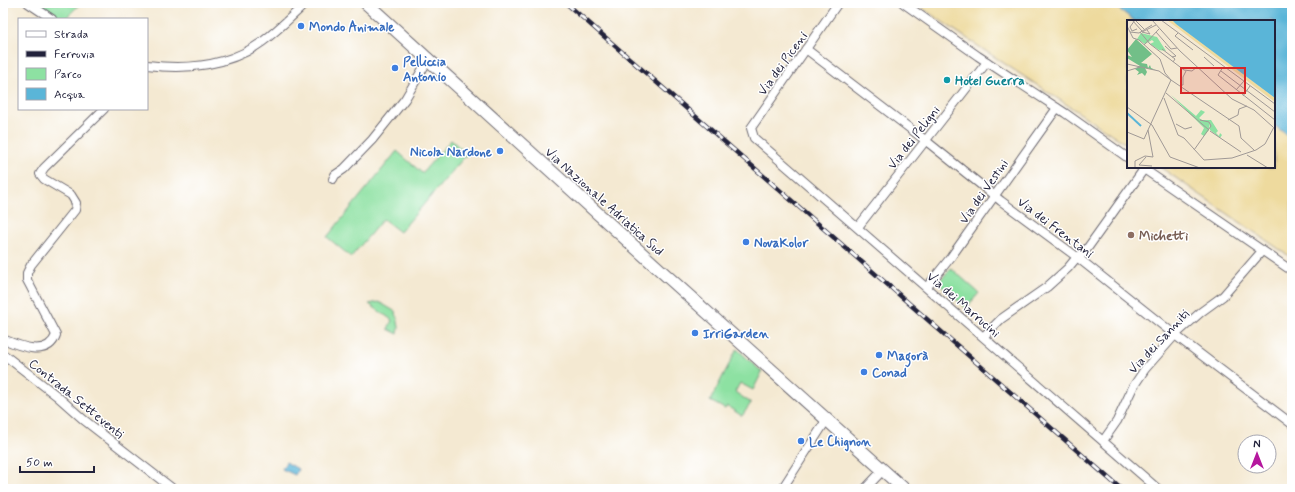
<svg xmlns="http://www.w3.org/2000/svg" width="1295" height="492" font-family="Mynerve,sans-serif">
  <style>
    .green { fill: #8de1a2; stroke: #58826e }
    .sand { fill: #eeda9e; stroke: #887e6c }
    .water { fill: #5ab5d8; stroke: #3e6c8a }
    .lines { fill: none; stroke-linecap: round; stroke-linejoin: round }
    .minor-casing { stroke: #6c6870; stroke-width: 10 }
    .secondary-casing { stroke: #6c6870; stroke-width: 14 }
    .minor { stroke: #fff; stroke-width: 8 }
    .secondary { stroke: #fff; stroke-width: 12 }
    .rail-casing { stroke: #22223b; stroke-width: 4.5 }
    .rail { stroke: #fff; stroke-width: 3; stroke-dasharray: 9; stroke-linecap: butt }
    .shop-dot { fill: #3f7fe0; stroke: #fff; stroke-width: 1.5 }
    .culture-dot { fill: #0f9aa8; stroke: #fff; stroke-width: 1.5 }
    .education-dot { fill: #8d6e63; stroke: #fff; stroke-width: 1.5 }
    .labels { text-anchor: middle; stroke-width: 3; stroke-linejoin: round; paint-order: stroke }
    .shop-label { font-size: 13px; font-weight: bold; fill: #366cbe; stroke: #fff; text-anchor: start }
    .street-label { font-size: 13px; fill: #22223b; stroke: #fff }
    .culture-label { font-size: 13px; font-weight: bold; fill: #0d838f; stroke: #fff; text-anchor: start }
    .education-label { font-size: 13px; font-weight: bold; fill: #785e54; stroke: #fff; text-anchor: start }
    .inset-river { fill: none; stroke: #5ab5d8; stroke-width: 2 }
    .inset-road { fill: none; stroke: #a09996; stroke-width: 1 }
    .view { fill: #d62828; fill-opacity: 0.15; stroke: #d62828; stroke-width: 2 }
    .inset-edge { fill: none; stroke: #22223b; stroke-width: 2 }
  </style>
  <rect width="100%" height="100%" fill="#fff"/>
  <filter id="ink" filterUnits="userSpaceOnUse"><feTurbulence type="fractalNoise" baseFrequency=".025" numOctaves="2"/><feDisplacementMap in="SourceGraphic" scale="8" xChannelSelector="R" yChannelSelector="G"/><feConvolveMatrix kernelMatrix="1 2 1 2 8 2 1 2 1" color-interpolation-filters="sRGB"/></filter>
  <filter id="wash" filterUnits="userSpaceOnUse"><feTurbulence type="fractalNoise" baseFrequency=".012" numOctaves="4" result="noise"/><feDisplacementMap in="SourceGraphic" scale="16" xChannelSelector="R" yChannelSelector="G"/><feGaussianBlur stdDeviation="0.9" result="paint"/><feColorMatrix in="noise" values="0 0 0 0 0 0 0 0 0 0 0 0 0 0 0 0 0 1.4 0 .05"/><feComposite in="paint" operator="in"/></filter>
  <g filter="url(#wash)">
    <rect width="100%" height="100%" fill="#f4e9d2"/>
    <g class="green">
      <polygon points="36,3 81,3 65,19 60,19 35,4"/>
      <polygon points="451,140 467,154 400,232 383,219 351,257 327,237 397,151 422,173"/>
      <polygon points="951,268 979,293 966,308 938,283"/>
      <polygon points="379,302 396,312 399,327 398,334 388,329 392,320 369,304"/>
      <polygon points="737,349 762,372 753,390 740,383 735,392 751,403 742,416 727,406 725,409 710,401"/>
    </g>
    <g class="sand">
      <polygon points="917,3 1111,3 1135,21 1128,21 1128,145 990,54 916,4"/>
      <polygon points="1274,125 1292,139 1292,258 1160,167 1274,167"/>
    </g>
    <g class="water">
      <polygon points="1111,3 1292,3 1292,139 1274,125 1274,21 1135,21"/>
      <polygon points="286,462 298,469 295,475 282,469"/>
    </g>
  </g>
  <g filter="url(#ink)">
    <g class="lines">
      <defs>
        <g id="minor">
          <polyline points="28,3 52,19"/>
          <polyline points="838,3 751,128 754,138 1158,489"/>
          <polyline points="903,3 978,56 1065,113 1128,158"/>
          <polyline points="806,49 925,140 1001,201 1077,257 1175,335 1292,424"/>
          <path d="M 147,65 C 186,70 229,66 262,42 C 278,30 292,16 306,3"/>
          <polyline points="1141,167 1292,271"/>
          <polyline points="333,179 335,175 344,169 372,140 405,99 428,60"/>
          <polyline points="858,227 987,62"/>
          <polyline points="927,287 951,257 1057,108"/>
          <polyline points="984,336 1001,319 1047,287 1068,268 1077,257 1084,253 1144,169"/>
          <path d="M 3,339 C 19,346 48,358 56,335 L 27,280 L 27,273 L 31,265 L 75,210 L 76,203 L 71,195 L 44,179 L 40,174 L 44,168 L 104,109"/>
          <polyline points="3,354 57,396 84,420 173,489"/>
          <polyline points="1103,441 1117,421 1133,387 1145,369 1175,335 1201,312 1223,296 1262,251"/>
          <polyline points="782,489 827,419"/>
          <polyline points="865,489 883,470"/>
        </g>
        <path id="secondary" d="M 366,3 C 544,166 724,328 904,489"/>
      </defs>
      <use href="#minor" class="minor-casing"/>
      <use href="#secondary" class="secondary-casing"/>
      <use href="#minor" class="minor"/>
      <use href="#secondary" class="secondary"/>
      <defs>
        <polyline id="rail" points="566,3 1121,489"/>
      </defs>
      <use href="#rail" class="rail-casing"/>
      <use href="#rail" class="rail"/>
    </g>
  </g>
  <g class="shop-dot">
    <circle cx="301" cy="26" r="4"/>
    <circle cx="395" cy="68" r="4"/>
    <circle cx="500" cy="151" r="4"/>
    <circle cx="746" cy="242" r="4"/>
    <circle cx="695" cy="333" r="4"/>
    <circle cx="879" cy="355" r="4"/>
    <circle cx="864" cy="372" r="4"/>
    <circle cx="801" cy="441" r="4"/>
  </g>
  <circle class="culture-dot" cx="947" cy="80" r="4"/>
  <circle class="education-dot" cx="1131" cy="235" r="4"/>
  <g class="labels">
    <g class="shop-label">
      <text x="309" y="31">Mondo Animale</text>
      <text x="403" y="66">Pelliccia<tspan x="403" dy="15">Antonio</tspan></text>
      <text x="492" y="156" text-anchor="end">Nicola Nardone</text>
      <text x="754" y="247">NovaKolor</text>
      <text x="703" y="338">IrriGarden</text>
      <text x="887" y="360">Magorà</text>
      <text x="872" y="377">Conad</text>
      <text x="809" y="446">Le Chignon</text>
    </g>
    <g class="street-label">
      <text transform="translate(782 63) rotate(-54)" y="5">Via dei Piceni</text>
      <text transform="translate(913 137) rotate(-52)" y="5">Via dei Peligni</text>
      <text transform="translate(983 191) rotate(-55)" y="5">Via dei Vestini</text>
      <text transform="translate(605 201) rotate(42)" y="5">Via Nazionale Adriatica Sud</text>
      <text transform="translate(1056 227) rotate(37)" y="5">Via dei Frentani</text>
      <text transform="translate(964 304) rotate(41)" y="5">Via dei Marrucini</text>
      <text transform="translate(1158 341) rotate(-47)" y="5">Via dei Sanniti</text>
      <text transform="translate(77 398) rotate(39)" y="5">Contrada Setteventi</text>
    </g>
    <g class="culture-label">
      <text x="955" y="85">Hotel Guerra</text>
    </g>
    <g class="education-label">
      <text x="1139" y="240">Michetti</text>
    </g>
  </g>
  <g transform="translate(1127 20)">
    <rect width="148" height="148" fill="#f4e9d2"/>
    <path d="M 14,13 L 30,17 L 39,31 L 32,30 L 23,24 L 27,22 L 25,20 L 18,24 L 10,19 ZM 44,75 L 69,96 L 74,90 L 78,92 L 72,98 L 75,100 L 84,100 L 91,111 L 89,113 L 92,116 L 93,113 L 95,115 L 93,118 L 83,110 L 82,102 L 82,110 L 77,116 L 74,114 L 77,108 Z" fill="#8de1a2"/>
    <path d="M 9,19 L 25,34 L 14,43 L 20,44 L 21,48 L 23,45 L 24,48 L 29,50 L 18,48 L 20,52 L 18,56 L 15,53 L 10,55 L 12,52 L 8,49 L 13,46 L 0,38 L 0,35 L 5,37 L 0,30 Z" fill="#72bf88"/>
    <path d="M 40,0 L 45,0 L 148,78 L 148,82 Z" fill="#eeda9e"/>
    <path d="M 45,0 L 148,0 L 148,78 L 49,4 Z" fill="#5ab5d8"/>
    <path class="inset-river" d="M 0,93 L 14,106"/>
    <path class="inset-road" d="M 5,0 L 15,11M 25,0 L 53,31 L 105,79 L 127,90 L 146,107M 34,0 L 148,84M 0,6 L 6,18 L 12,20 L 33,39 L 38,53 L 44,60M 10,9 L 5,11 L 3,7 L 8,0 L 17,9M 3,12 L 12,13 L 25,5M 13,12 L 23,24 L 57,50 L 65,51 L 70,47M 15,12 L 29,5M 15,12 L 23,14 L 20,10M 29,12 L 44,29 L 50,28M 51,13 L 48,16 L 66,30M 17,25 L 32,9M 38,26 L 49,36 L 45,37M 35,29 L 48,39 L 46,42M 77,37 L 87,46M 0,44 L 32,51 L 44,60M 96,47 L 91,55 L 148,100M 0,51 L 13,47M 94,51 L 148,92M 44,60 L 112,106 L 114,118 L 127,130M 54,65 L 56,65 L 56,57 L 59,51M 109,70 L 117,61M 39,73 L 82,110M 116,76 L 123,66M 37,78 L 51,115 L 57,118 L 77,140 L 105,138 L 129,130 L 138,124 L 147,107M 0,87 L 25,105 L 43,137 L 73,148M 101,100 L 111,95 L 112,89 L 120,86M 49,104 L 58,109 L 65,107M 83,111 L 114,132M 0,112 L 17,119 L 21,110M 67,130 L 84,106 L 82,102 L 73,100M 120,135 L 141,148M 19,137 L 12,145 L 25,146M 8,148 L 8,141 L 18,136 L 26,137 L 21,110 L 44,60"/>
    <path class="view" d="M 54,48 L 118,48 L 118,73 L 54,73 Z"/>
    <rect width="148" height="148" class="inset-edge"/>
  </g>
  <rect width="1295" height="492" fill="none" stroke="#fff" stroke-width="16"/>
  <rect x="18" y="18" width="130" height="92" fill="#ffffff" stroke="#a7a7b1"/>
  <rect x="26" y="31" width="20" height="6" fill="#ffffff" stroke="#a7a7b1"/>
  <text x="54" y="38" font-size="12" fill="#22223b">Strada</text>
  <rect x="26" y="51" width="20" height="6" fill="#22223b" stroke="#a7a7b1"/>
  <text x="54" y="58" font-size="12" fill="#22223b">Ferrovia</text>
  <rect x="26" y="68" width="20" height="12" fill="#8de1a2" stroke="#a7a7b1"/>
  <text x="54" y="78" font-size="12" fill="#22223b">Parco</text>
  <rect x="26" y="88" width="20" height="12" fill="#5ab5d8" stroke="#a7a7b1"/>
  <text x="54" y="98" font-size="12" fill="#22223b">Acqua</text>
  <g transform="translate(1257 454)"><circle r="19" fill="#ffffff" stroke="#a7a7b1"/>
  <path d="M0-3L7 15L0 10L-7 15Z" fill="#b5179e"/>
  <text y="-6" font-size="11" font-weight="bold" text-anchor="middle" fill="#22223b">N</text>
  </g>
  <path d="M20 466v6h74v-6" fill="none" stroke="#22223b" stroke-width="2"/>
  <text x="26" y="466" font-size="12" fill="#22223b" stroke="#ffffff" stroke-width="3" paint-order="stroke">50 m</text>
</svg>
